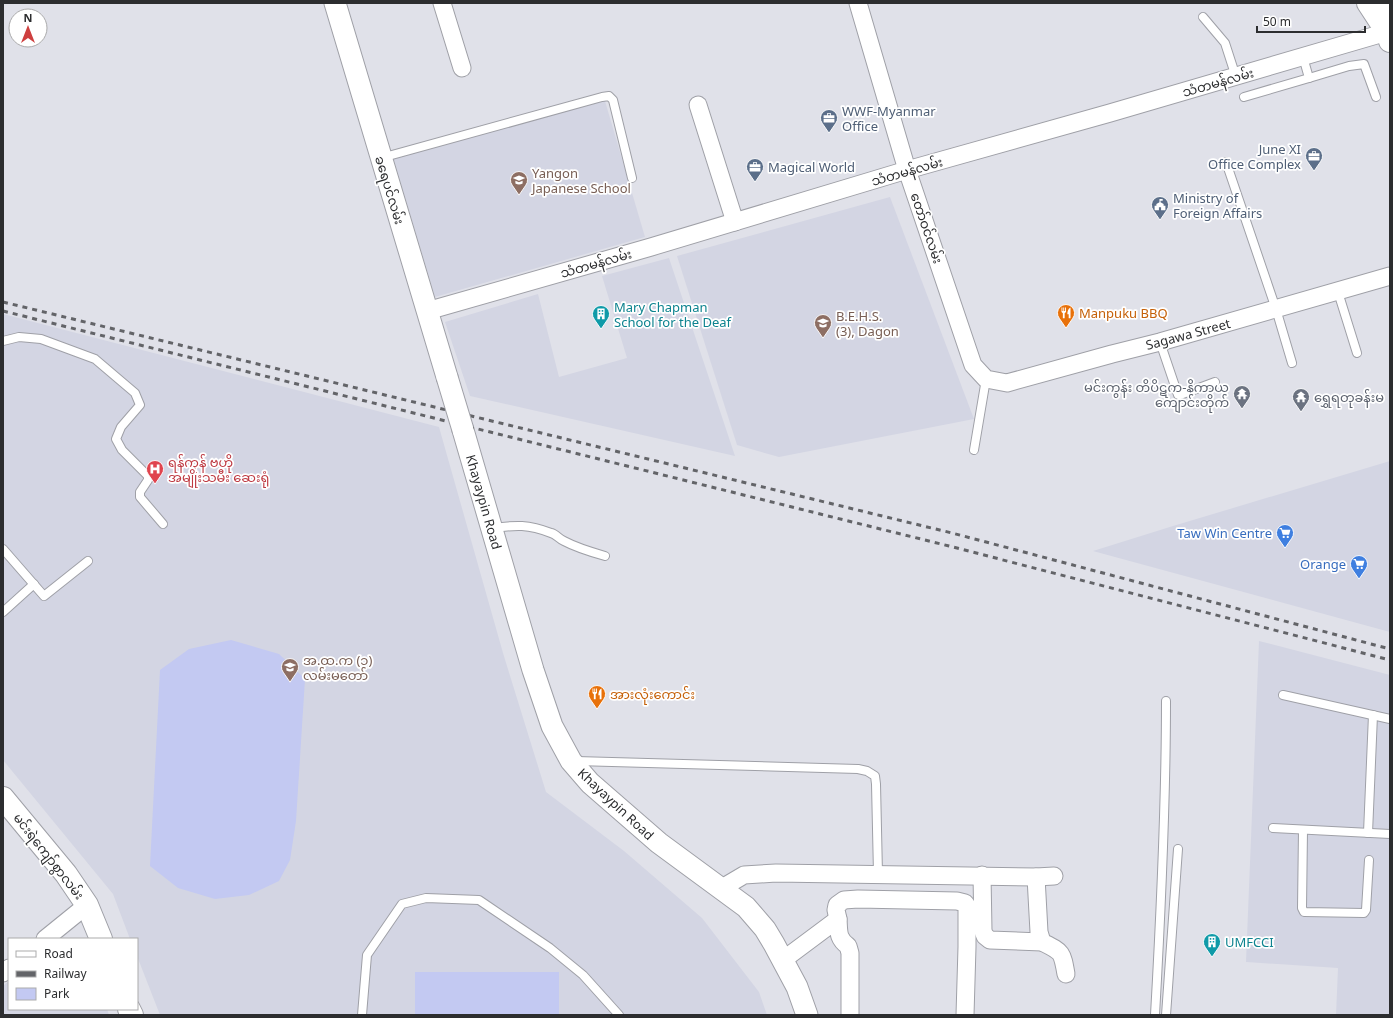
<svg xmlns="http://www.w3.org/2000/svg" width="1393" height="1018" font-family="Georgia,'Noto Sans Myanmar',serif">
  <style>
    .built { fill: #d3d5e3 }
    .green { fill: #c3c9f2 }
    .lines { fill: none; stroke-linecap: round; stroke-linejoin: round }
    .service-casing { stroke: #9fa0a7; stroke-width: 10 }
    .minor-casing { stroke: #9fa0a7; stroke-width: 19 }
    .tertiary-casing { stroke: #9fa0a7; stroke-width: 23 }
    .secondary-casing { stroke: #9fa0a7; stroke-width: 24 }
    .trunk-casing { stroke: #9fa0a7; stroke-width: 24 }
    .service { stroke: #fff; stroke-width: 8 }
    .minor { stroke: #fff; stroke-width: 17 }
    .tertiary { stroke: #fff; stroke-width: 21 }
    .secondary { stroke: #fff; stroke-width: 22 }
    .trunk { stroke: #fff; stroke-width: 22 }
    .rail { stroke: #636468; stroke-width: 3; stroke-dasharray: 5 5; stroke-linecap: butt }
    .tertiary-bridge-casing { stroke: #9fa0a7; stroke-width: 23; stroke-linecap: butt }
    .tertiary-bridge { stroke: #fff; stroke-width: 21 }
    .labels { text-anchor: middle; stroke-width: 3.5; stroke-linejoin: round; paint-order: stroke }
    .street-label { font-size: 13px; fill: #2c2d2f; stroke: #fff }
    .service-label { font-size: 13px; fill: #4e5e75; stroke: #fff; text-anchor: start }
    .education-label { font-size: 13px; fill: #785e54; stroke: #fff; text-anchor: start }
    .culture-label { font-size: 13px; fill: #0d838f; stroke: #fff; text-anchor: start }
    .food-label { font-size: 13px; fill: #c56008; stroke: #fff; text-anchor: start }
    .worship-label { font-size: 13px; fill: #5b616d; stroke: #fff; text-anchor: end }
    .health-label { font-size: 13px; fill: #be3a42; stroke: #fff; text-anchor: start }
    .shop-label { font-size: 13px; fill: #366cbe; stroke: #fff; text-anchor: end }
  </style>
  <rect width="100%" height="100%" fill="#e0e1e9"/>
  <g class="built">
    <polygon points="605,101 645,237 435,297 392,154"/>
    <polygon points="890,197 974,419 779,457 737,445 677,256"/>
    <polygon points="669,258 735,456 470,396 445,322 538,294 559,377 627,358 602,276"/>
    <polygon points="3,314 439,427 503,653 546,792 624,851 702,918 759,992 767,1015 160,1015 137,956 137,939 130,939 113,894 3,760"/>
    <polygon points="1390,461 1390,632 1093,551 1173,526"/>
    <polygon points="1259,641 1390,675 1390,1015 1336,1015 1338,968 1246,962"/>
    <polygon points="9,981 9,1009 107,1009 109,1015 3,1015 3,986"/>
  </g>
  <g class="green">
    <polygon points="231,640 279,654 305,679 296,821 290,860 279,881 249,895 215,899 178,888 150,866 160,670 189,649"/>
    <rect x="415" y="972" width="144" height="43"/>
  </g>
  <g class="lines">
    <defs>
      <g id="service">
        <polyline points="1203,17 1225,43 1236,77"/>
        <polyline points="1309,78 1349,66 1364,64 1376,97"/>
        <polyline points="1244,97 1309,78 1303,57"/>
        <polyline points="381,158 602,97 609,96 613,100 632,178"/>
        <polyline points="1226,162 1276,309 1292,363"/>
        <polyline points="1338,292 1357,353"/>
        <polyline points="3,341 19,337 41,339 95,359 135,393 140,405 121,427 116,439 122,450 148,476 148,480 140,492 140,497 163,524"/>
        <polyline points="1160,342 1178,395 1180,395 1215,382"/>
        <polyline points="974,450 986,379"/>
        <path d="M 493,528 C 516,525 528,524 551,533 C 556,534 559,539 564,541 C 577,548 591,552 605,556"/>
        <polyline points="3,549 44,596 88,561"/>
        <polyline points="3,612 34,584"/>
        <polyline points="1283,695 1390,719"/>
        <polyline points="576,761 858,769 867,771 875,776 876,784 878,874"/>
        <polyline points="1273,828 1390,834"/>
        <polyline points="1303,830 1302,908 1304,912 1364,913 1366,910 1369,860"/>
        <polyline points="1368,833 1373,715"/>
        <polyline points="362,1015 367,955 402,904 426,898 479,900 550,948 583,975 619,1015"/>
        <path d="M 1155,1015 C 1161,910 1166,805 1166,701"/>
        <polyline points="1166,1015 1178,849"/>
      </g>
      <g id="minor">
        <polyline points="442,3 462,68"/>
        <polyline points="858,3 907,170 973,365 986,379 1007,383 1112,354 1160,342 1390,276"/>
        <polyline points="698,105 735,222"/>
        <polyline points="427,311 651,247 907,170 1110,113 1387,32"/>
        <polyline points="982,875 983,931 985,936 990,940 1042,942"/>
        <path d="M 1036,877 L 1039,932 L 1042,942 C 1062,952 1062,951 1066,974"/>
        <polyline points="722,888 744,875 776,873 1036,877 1054,876"/>
        <polyline points="838,919 836,910 837,905 844,900 858,899 957,901 965,903 967,906 967,947 965,1015"/>
        <polyline points="45,939 87,905"/>
        <path d="M 783,960 L 838,919 C 839,931 837,938 848,946 L 850,953 L 850,1015"/>
        <polyline points="3,973 9,968"/>
      </g>
      <g id="tertiary">
        <polyline points="335,3 447,377"/>
        <polyline points="463,430 533,670 552,726 571,761 590,783 659,843 746,907 765,929 774,944 797,987 807,1015"/>
      </g>
      <g id="secondary">
        <polyline points="3,798 66,874 87,905 101,939"/>
        <polyline points="129,1009 132,1015"/>
      </g>
      <g id="trunk">
        <polyline points="1368,3 1387,32"/>
        <polyline points="1387,3 1387,32 1390,41"/>
      </g>
    </defs>
    <use href="#service" class="service-casing"/>
    <use href="#minor" class="minor-casing"/>
    <use href="#tertiary" class="tertiary-casing"/>
    <use href="#secondary" class="secondary-casing"/>
    <use href="#trunk" class="trunk-casing"/>
    <use href="#service" class="service"/>
    <use href="#minor" class="minor"/>
    <use href="#tertiary" class="tertiary"/>
    <use href="#secondary" class="secondary"/>
    <use href="#trunk" class="trunk"/>
    <g class="rail">
      <polyline points="3,302 952,533 1390,649"/>
      <polyline points="3,311 949,546 1390,660"/>
    </g>
    <defs>
      <polyline id="tertiary-bridge" points="447,377 463,430"/>
    </defs>
    <use href="#tertiary-bridge" class="tertiary-bridge-casing"/>
    <use href="#tertiary-bridge" class="tertiary-bridge"/>
  </g>
  <defs>
    <symbol id="office-pin" viewBox="-11 -11 22 30"><path d="M0 17L-7.5 6A9.5 9.5 0 1 1 7.5 6Z" fill="#5c6f8a" stroke="#fff"/><path d="M-6-3h4V-5.5h4V-3h4V5H-6ZM-1-4.5V-3h2v-1.5ZM-6 0V1H6V0Z" fill="#fff"/></symbol>
    <symbol id="school-pin" viewBox="-11 -11 22 30"><path d="M0 17L-7.5 6A9.5 9.5 0 1 1 7.5 6Z" fill="#8d6e63" stroke="#fff"/><path d="M0-5L7-2L0 1L-7-2ZM-4 1L0 2.5L4 1V4Q0 6-4 4Z" fill="#fff"/></symbol>
    <symbol id="civic-pin" viewBox="-11 -11 22 30"><path d="M0 17L-7.5 6A9.5 9.5 0 1 1 7.5 6Z" fill="#5c6f8a" stroke="#fff"/><path d="M-.6-6.5H3V-4.5H.6V-3L4-1V1h2V6H-6V1h2V-1L-.6-3ZM-1.2 2.5V6h2.4V2.5Z" fill="#fff"/></symbol>
    <symbol id="restaurant-pin" viewBox="-11 -11 22 30"><path d="M0 17L-7.5 6A9.5 9.5 0 1 1 7.5 6Z" fill="#e8710a" stroke="#fff"/><path d="M-5-6h1v4h1v-4h1v4h1v-4h1v5L-1.5 .5V6h-2V.5L-5-1ZM5-6V6H3V1.5H1.5Q1.5-4 5-6Z" fill="#fff"/></symbol>
    <symbol id="building-pin" viewBox="-11 -11 22 30"><path d="M0 17L-7.5 6A9.5 9.5 0 1 1 7.5 6Z" fill="#0f9aa8" stroke="#fff"/><path d="M-4-6H4V6H1V3H-1V6H-4ZM-2.5-4.3h1.7v1.8h-1.7ZM.8-4.3h1.7v1.8H.8ZM-2.5-1h1.7V.8h-1.7ZM.8-1h1.7V.8H.8Z" fill="#fff"/></symbol>
    <symbol id="temple-pin" viewBox="-11 -11 22 30"><path d="M0 17L-7.5 6A9.5 9.5 0 1 1 7.5 6Z" fill="#6b7280" stroke="#fff"/><path d="M0-6L5-2H3V0L6.5 2.5H4V6H1.5V3h-3V6H-4V2.5H-6.5L-3 0V-2H-5Z" fill="#fff"/></symbol>
    <symbol id="hospital-pin" viewBox="-11 -11 22 30"><path d="M0 17L-7.5 6A9.5 9.5 0 1 1 7.5 6Z" fill="#e0444e" stroke="#fff"/><path d="M-5-5h3v3.5h4V-5h3V5h-3V1.5h-4V5h-3Z" fill="#fff"/></symbol>
    <symbol id="supermarket-pin" viewBox="-11 -11 22 30"><path d="M0 17L-7.5 6A9.5 9.5 0 1 1 7.5 6Z" fill="#3f7fe0" stroke="#fff"/><path d="M-6-5.5h2.5l.6 2H6L4.5 2H-2.5L-4.4-4H-6ZM-1.5 3.2a1.3 1.3 0 1 0 .1 0ZM3 3.2a1.3 1.3 0 1 0 .1 0Z" fill="#fff"/></symbol>
  </defs>
  <g fill-rule="evenodd">
    <use href="#office-pin" x="819" y="108" width="20" height="27"/>
    <use href="#office-pin" x="1304" y="146" width="20" height="27"/>
    <use href="#office-pin" x="745" y="157" width="20" height="27"/>
    <use href="#school-pin" x="509" y="170" width="20" height="27"/>
    <use href="#civic-pin" x="1150" y="195" width="20" height="27"/>
    <use href="#restaurant-pin" x="1056" y="303" width="20" height="27"/>
    <use href="#building-pin" x="591" y="304" width="20" height="27"/>
    <use href="#school-pin" x="813" y="313" width="20" height="27"/>
    <use href="#temple-pin" x="1232" y="384" width="20" height="27"/>
    <use href="#temple-pin" x="1291" y="387" width="20" height="27"/>
    <use href="#hospital-pin" x="145" y="459" width="20" height="27"/>
    <use href="#supermarket-pin" x="1275" y="523" width="20" height="27"/>
    <use href="#supermarket-pin" x="1349" y="554" width="20" height="27"/>
    <use href="#school-pin" x="280" y="657" width="20" height="27"/>
    <use href="#restaurant-pin" x="587" y="684" width="20" height="27"/>
    <use href="#building-pin" x="1202" y="932" width="20" height="27"/>
  </g>
  <g class="labels">
    <g class="street-label">
      <text transform="translate(1218 82) rotate(-16)" y="5">သံတမန်လမ်း</text>
      <text transform="translate(907 171) rotate(-16)" y="5">သံတမန်လမ်း</text>
      <text transform="translate(390 190) rotate(73)" y="5">ခရေပင်လမ်း</text>
      <text transform="translate(927 228) rotate(71)" y="5">တော်ဝင်လမ်း</text>
      <text transform="translate(596 263) rotate(-16)" y="5">သံတမန်လမ်း</text>
      <text transform="translate(1188 334) rotate(-15)" y="5">Sagawa Street</text>
      <text transform="translate(484 502) rotate(74)" y="5">Khayaypin Road</text>
      <text transform="translate(616 804) rotate(43)" y="5">Khayaypin Road</text>
      <text transform="translate(49 856) rotate(52)" y="5">မင်းရဲကျော်စွာလမ်း</text>
    </g>
    <g class="service-label">
      <text x="842" y="116">WWF-Myanmar<tspan x="842" dy="15">Office</tspan></text>
      <text x="1301" y="154" text-anchor="end">June XI<tspan x="1301" dy="15">Office Complex</tspan></text>
      <text x="768" y="172">Magical World</text>
      <text x="1173" y="203">Ministry of<tspan x="1173" dy="15">Foreign Affairs</tspan></text>
    </g>
    <g class="education-label">
      <text x="532" y="178">Yangon<tspan x="532" dy="15">Japanese School</tspan></text>
      <text x="836" y="321">B.E.H.S.<tspan x="836" dy="15">(3), Dagon</tspan></text>
      <text x="303" y="665">အ.ထ.က (၁)<tspan x="303" dy="15">လမ်းမတော်</tspan></text>
    </g>
    <g class="culture-label">
      <text x="614" y="312">Mary Chapman<tspan x="614" dy="15">School for the Deaf</tspan></text>
      <text x="1225" y="947">UMFCCI</text>
    </g>
    <g class="food-label">
      <text x="1079" y="318">Manpuku BBQ</text>
      <text x="610" y="699">အားလုံးကောင်း</text>
    </g>
    <g class="worship-label">
      <text x="1229" y="392">မင်းကွန်း တိပိဋက-နိကာယ<tspan x="1229" dy="15">ကျောင်းတိုက်</tspan></text>
      <text x="1314" y="402" text-anchor="start">ရွှေရတုခန်းမ</text>
    </g>
    <g class="health-label">
      <text x="168" y="467">ရန်ကုန် ဗဟို<tspan x="168" dy="15">အမျိုးသမီး ဆေးရုံ</tspan></text>
    </g>
    <g class="shop-label">
      <text x="1272" y="538">Taw Win Centre</text>
      <text x="1346" y="569">Orange</text>
    </g>
  </g>
  <rect width="1393" height="1018" fill="none" stroke="#2c2d2f" stroke-width="8"/>
  <rect x="8" y="938" width="130" height="72" fill="#ffffff" stroke="#ababac"/>
  <rect x="16" y="951" width="20" height="6" fill="#ffffff" stroke="#ababac"/>
  <text x="44" y="958" font-size="12" fill="#2c2d2f">Road</text>
  <rect x="16" y="971" width="20" height="6" fill="#636468" stroke="#ababac"/>
  <text x="44" y="978" font-size="12" fill="#2c2d2f">Railway</text>
  <rect x="16" y="988" width="20" height="12" fill="#c3c9f2" stroke="#ababac"/>
  <text x="44" y="998" font-size="12" fill="#2c2d2f">Park</text>
  <g transform="translate(28 28)"><circle r="19" fill="#ffffff" stroke="#ababac"/>
  <path d="M0-3L7 15L0 10L-7 15Z" fill="#ce3f3f"/>
  <text y="-6" font-size="11" font-weight="bold" text-anchor="middle" fill="#2c2d2f">N</text>
  </g>
  <path d="M1257 26v6h108v-6" fill="none" stroke="#2c2d2f" stroke-width="2"/>
  <text x="1263" y="26" font-size="12" fill="#2c2d2f" stroke="#ffffff" stroke-width="3" paint-order="stroke">50 m</text>
</svg>
